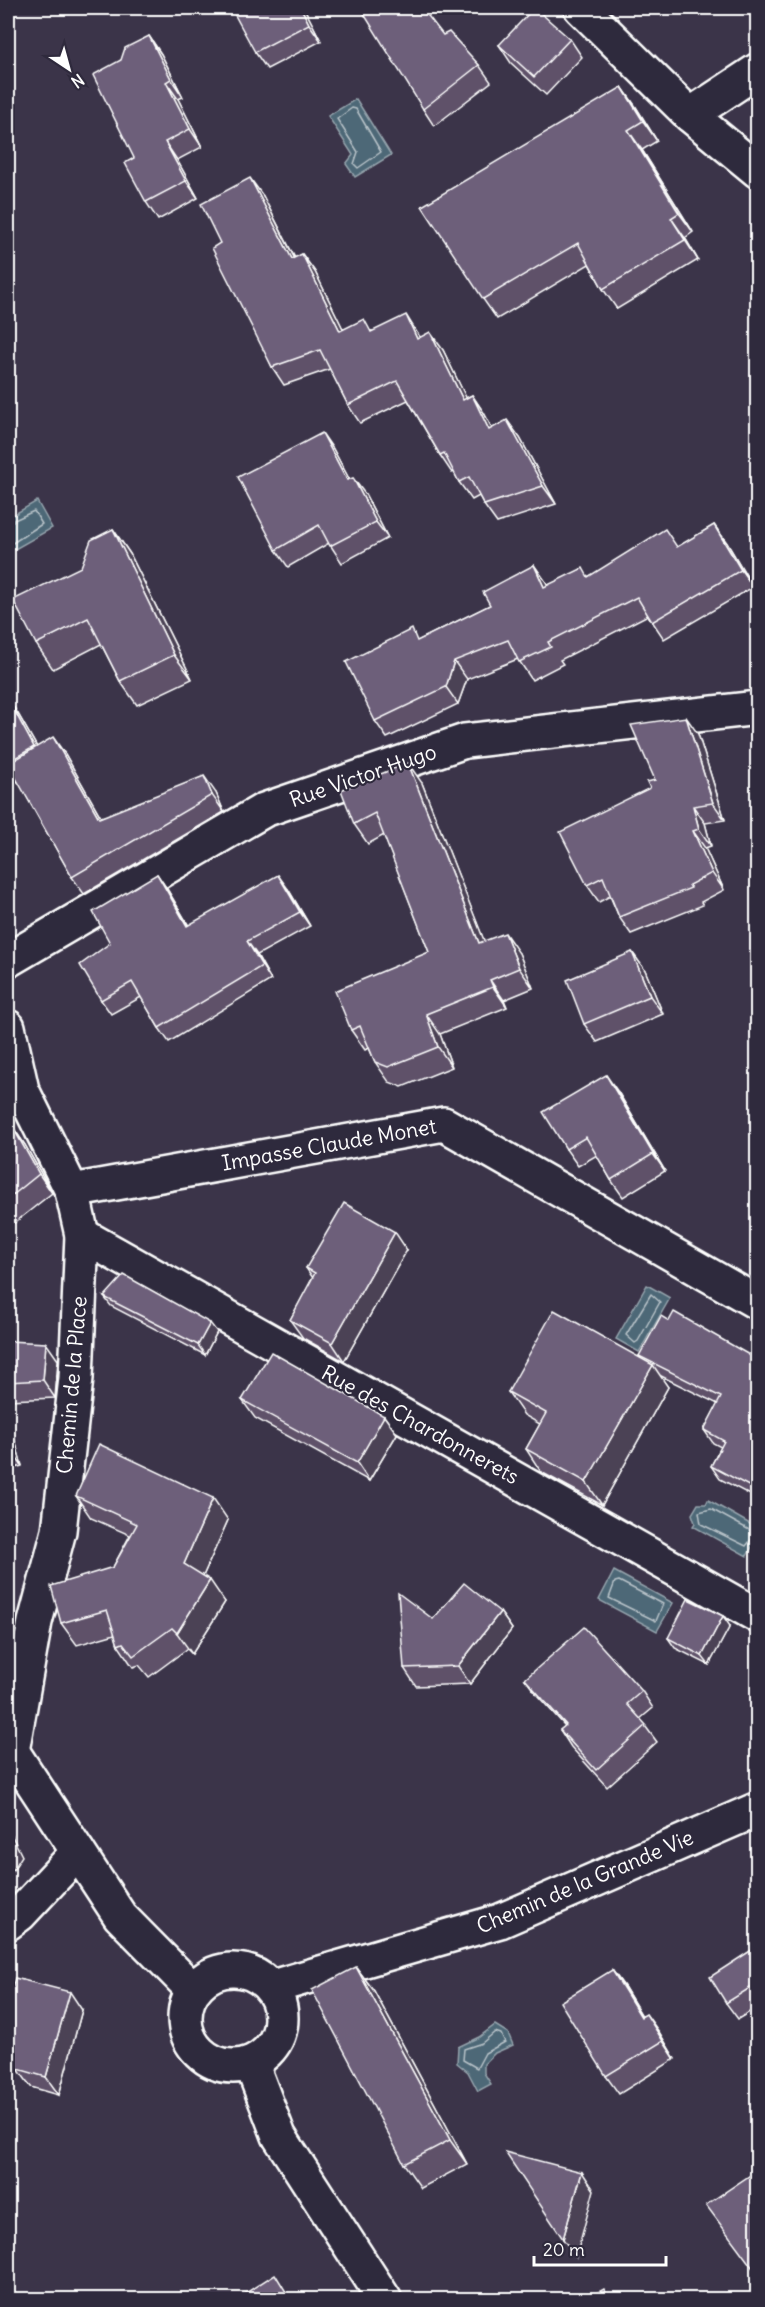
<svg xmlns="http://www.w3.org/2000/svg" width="765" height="2307" font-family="Delius,sans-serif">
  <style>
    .water { fill: #4e6877; stroke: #95a4ad; stroke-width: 1.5 }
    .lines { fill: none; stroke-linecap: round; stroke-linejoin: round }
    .shore { stroke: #b8c3c9; stroke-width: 1.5 }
    .minor-casing { stroke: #fff; stroke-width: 38 }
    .tertiary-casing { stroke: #fff; stroke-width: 38 }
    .minor { stroke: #2f2a3d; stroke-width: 33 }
    .tertiary { stroke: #2f2a3d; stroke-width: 33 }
    .wall { fill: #5e5169; stroke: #fff; stroke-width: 1.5 }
    .shaded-wall { fill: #4c4255; stroke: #fff; stroke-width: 1.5 }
    .building { fill: #6d5e7a; stroke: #fff; stroke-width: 1.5 }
    .labels { text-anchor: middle; stroke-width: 4.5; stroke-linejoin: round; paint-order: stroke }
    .street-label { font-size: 21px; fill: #fff; stroke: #2f2a3d }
  </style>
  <rect width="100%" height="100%" fill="#3b3449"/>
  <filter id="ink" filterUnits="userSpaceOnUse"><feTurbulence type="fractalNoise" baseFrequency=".0167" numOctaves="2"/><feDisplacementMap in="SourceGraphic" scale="12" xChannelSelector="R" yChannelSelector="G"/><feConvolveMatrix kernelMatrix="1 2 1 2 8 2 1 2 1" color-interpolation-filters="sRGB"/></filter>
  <g filter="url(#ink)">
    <g class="water">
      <polygon points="356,99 391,155 355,177 346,164 353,155 328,116"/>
      <polygon points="37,501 52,528 8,553 8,518"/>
      <polygon points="647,1285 670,1298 639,1352 616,1339"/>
      <polygon points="708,1500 757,1528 757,1538 747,1556 693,1526 695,1523 692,1514 698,1504 706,1504"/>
      <polygon points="614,1571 673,1603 657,1631 599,1600"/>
      <polygon points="495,2025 508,2033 513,2045 495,2053 484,2064 484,2073 491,2084 478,2091 468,2072 457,2063 458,2047 479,2037"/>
    </g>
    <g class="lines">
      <g class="shore">
        <polygon points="352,108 356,109 381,152 358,168 354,164 358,152 337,119"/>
        <polyline points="8,523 34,511 42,524 8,546"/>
        <polygon points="651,1294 660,1302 638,1341 635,1343 626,1335"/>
        <polygon points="711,1509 753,1532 754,1536 746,1546 701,1524 699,1512"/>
        <polygon points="619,1581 663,1604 656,1621 609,1598 615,1582"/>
        <polygon points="495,2032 501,2034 505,2042 485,2053 477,2068 463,2060 464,2049 482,2043"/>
      </g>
      <defs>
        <g id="minor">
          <polyline points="581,8 690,115 758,171"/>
          <polyline points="690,115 758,70"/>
          <polyline points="8,960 264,810 465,741 758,708"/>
          <polyline points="72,1191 444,1124 758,1303"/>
          <polyline points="82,1235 758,1616"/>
        </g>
        <g id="tertiary">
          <polyline points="8,1027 22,1090 72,1191 82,1235 76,1378 59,1531 35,1622 12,1751"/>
          <polyline points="8,1745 120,1916 193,1990"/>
          <polyline points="8,1923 20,1914 78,1852"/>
          <circle cx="233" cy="2018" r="48"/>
          <polyline points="272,1987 500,1921 758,1809"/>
          <polyline points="251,2063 279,2136 385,2300"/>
        </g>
      </defs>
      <use href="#minor" class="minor-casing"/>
      <use href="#tertiary" class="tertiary-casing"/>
      <use href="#minor" class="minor"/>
      <use href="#tertiary" class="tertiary"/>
    </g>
    <g class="wall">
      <polygon points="304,8 321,41 267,69 255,52"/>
      <polygon points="443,35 479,65 491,82 434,126 423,109"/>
      <polygon points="149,36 161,54 183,97 178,99 202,147 177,160 198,198 158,220 146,202 134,158 121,60"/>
      <polygon points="570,39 582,57 546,95 511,63 499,45"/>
      <polygon points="622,87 636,107 657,141 642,150 693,232 685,238 698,260 617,309 603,289 589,264 497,319 483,299"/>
      <polygon points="263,196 295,258 302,254 315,272 343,329 418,334 420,337 443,350 466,398 472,395 484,413 492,428 520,438 556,504 497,523 484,505 479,496 472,500 459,482 454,472 452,473 440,455 408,400 360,423 348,405 330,369 284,385 272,367 220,243"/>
      <polygon points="333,449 349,479 365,494 388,538 342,563 329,543 288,567 276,550"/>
      <polygon points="714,525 727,543 753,587 664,639 648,615 560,660 563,664 532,680 518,659 467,679 458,704 387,738 375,721 419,640 490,605 534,565 548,585 589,576 678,547"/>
      <polygon points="113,529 130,554 192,679 137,705 120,681 101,644 53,669 36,644 81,567"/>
      <polygon points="8,699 18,714 37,747 65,754 101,817 216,793 224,812 84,894 72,877 18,781 8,787"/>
      <polygon points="698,734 725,820 705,823 711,846 705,848 724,890 701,902 703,905 631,934 619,917 610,896 599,902 587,885 655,780"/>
      <polygon points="422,783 484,941 519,953 533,988 504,1000 507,1007 440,1034 452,1067 402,1087 389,1082 375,1062 369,1048 365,1050 351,1030 429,952 384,835 368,844 354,824"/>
      <polygon points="157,874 167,889 189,926 288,889 310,926 257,955 271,980 169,1042 159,1028 141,997 111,1014 101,1000 110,943"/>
      <polygon points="632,952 645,970 663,1014 597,1042 584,1024"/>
      <polygon points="618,1092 665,1171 623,1197 611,1180 597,1155 578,1166 566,1149"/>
      <polygon points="8,1120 25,1145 52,1193 8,1228"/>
      <polygon points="407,1250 344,1361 303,1338 290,1320 313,1278 306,1268"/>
      <polygon points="104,1297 217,1332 205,1355 111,1306"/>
      <polygon points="669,1321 758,1360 758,1499 720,1479 711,1466 721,1447 713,1443 704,1430 718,1404 659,1375 668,1387 602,1505 541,1472 526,1449 540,1424 524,1415 508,1392 641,1358 639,1356"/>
      <polygon points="8,1341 58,1360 55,1398 8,1400"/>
      <polygon points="242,1400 384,1416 397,1434 369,1481 255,1418"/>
      <polygon points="8,1415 22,1466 8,1470"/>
      <polygon points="76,1496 228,1520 203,1576 225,1602 192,1654 187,1649 149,1677 139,1665 133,1667 118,1645 115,1634 77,1645 61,1623 113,1567 130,1535 91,1518"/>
      <polygon points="500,1612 512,1629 470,1684 416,1686 404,1668 433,1619"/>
      <polygon points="730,1626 709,1665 675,1648 668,1638"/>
      <polygon points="525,1679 642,1691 653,1708 640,1719 657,1742 607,1787 571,1747 560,1730 565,1726 537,1695"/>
      <polygon points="758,1946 758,2007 738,2019 726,2003"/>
      <polygon points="356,1967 374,1991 467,2164 421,2188 404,2164"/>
      <polygon points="612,1970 625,1988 642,2016 659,2032 675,2059 619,2094 606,2076"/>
      <polygon points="82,2010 59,2095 31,2087 18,2069"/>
    </g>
    <g class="shaded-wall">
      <polygon points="301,8 304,8 321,41 309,24"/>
      <polygon points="149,36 161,54 183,97 171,79"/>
      <polygon points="166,82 178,99 202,147 190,129"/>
      <polygon points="622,87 636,107 657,141 643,121"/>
      <polygon points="628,130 642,150 693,232 679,213"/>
      <polygon points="165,142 177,160 198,198 186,181"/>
      <polygon points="250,178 263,196 304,277 292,259"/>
      <polygon points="671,218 685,238 698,260 685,240"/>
      <polygon points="302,254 315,272 353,349 340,331"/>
      <polygon points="406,315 418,334 430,357 417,339"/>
      <polygon points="430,332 443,350 476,418 463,400"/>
      <polygon points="472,395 484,413 502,448 489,430"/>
      <polygon points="507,420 520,438 556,504 543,486"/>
      <polygon points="322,433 333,449 359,497 347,480"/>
      <polygon points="353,478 365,494 388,538 376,522"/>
      <polygon points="714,525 727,543 753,587 741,570"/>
      <polygon points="113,529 130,554 192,679 174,655"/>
      <polygon points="534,565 546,582 556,605 544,587"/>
      <polygon points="454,661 467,679 458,704 446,687"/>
      <polygon points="8,699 18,714 47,765 34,747"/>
      <polygon points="686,717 698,734 725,820 713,803"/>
      <polygon points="53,737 65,754 111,835 99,818"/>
      <polygon points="408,763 422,783 493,963 479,943"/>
      <polygon points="204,776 216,793 224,812 212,795"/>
      <polygon points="693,806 705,823 711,846 699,829"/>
      <polygon points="693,831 705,848 724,890 712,873"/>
      <polygon points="157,874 167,889 197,940 187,926"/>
      <polygon points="278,875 288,889 310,926 300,912"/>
      <polygon points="505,933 519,953 533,988 519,968"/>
      <polygon points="247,941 257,955 271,980 262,966"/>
      <polygon points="632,952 645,970 663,1014 650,996"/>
      <polygon points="490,980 504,1000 507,1007 493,987"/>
      <polygon points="426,1014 440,1034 452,1067 438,1047"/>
      <polygon points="606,1075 618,1092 665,1171 653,1154"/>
      <polygon points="12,1126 25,1145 52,1193 39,1174"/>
      <polygon points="395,1232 407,1250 344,1361 332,1343"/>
      <polygon points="210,1323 217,1332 205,1355 198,1345"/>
      <polygon points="46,1343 58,1360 55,1398 43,1380"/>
      <polygon points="653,1365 668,1387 602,1505 586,1482"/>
      <polygon points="8,1415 22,1466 9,1448 8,1442"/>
      <polygon points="384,1416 397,1434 369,1481 357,1463"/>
      <polygon points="213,1498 228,1520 199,1585 184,1564"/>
      <polygon points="210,1580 225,1602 192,1654 177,1633"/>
      <polygon points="500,1612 512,1629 470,1684 458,1666"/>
      <polygon points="723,1616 730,1626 709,1665 702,1656"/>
      <polygon points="8,1828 22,1856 8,1878"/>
      <polygon points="356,1967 374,1991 467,2164 450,2140"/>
      <polygon points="612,1970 625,1988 653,2035 641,2017"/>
      <polygon points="70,1992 82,2010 59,2095 46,2077"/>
      <polygon points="646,2014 659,2032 675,2059 663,2041"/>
      <polygon points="582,2172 594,2190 576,2257 563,2239"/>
    </g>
    <g class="building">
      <polygon points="231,8 301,8 309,24 255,52"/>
      <polygon points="373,8 422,8 443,35 449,32 479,65 423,109 364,14"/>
      <polygon points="534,8 535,8 570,39 534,77 499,45"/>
      <polygon points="149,36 171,79 166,82 190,129 165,142 186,181 146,202 125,163 134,158 93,75 121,60 125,48"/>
      <polygon points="622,87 643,121 628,130 679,213 671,218 685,240 603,289 578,243 483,299 422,206"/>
      <polygon points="250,178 292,259 302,254 340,331 364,319 371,332 406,315 417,339 430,332 463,400 472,395 489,430 507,420 543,486 484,505 469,477 459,482 444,453 440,455 397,381 348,405 320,350 272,367 212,248 220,243 201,204"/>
      <polygon points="322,433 347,480 353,478 376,522 330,546 319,525 276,550 238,477"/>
      <polygon points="714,525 741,570 652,622 637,597 548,642 551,647 519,662 508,640 454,661 446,687 375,721 346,662 412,629 417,641 490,605 483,592 534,565 544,587 583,568 588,577 665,529 677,547"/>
      <polygon points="113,529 174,655 120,681 88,618 36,644 13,600 81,567 91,540"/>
      <polygon points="8,699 34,747 8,762"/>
      <polygon points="686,717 713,803 693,806 699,829 693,831 712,873 689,885 691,888 619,917 603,877 587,885 560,832 650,788 647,782 655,780 631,725"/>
      <polygon points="53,737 99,818 204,776 212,795 72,877 8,764"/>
      <polygon points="408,763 479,943 505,933 519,968 490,980 493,987 426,1014 438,1047 388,1067 375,1062 360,1026 351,1030 335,991 429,952 375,813 354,824 341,790"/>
      <polygon points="157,874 187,926 278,875 300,912 247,941 262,966 159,1028 132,982 101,1000 80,965 110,943 93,912"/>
      <polygon points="632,952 650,996 584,1024 567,980"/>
      <polygon points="606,1075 653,1154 611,1180 586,1137 566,1149 543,1112"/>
      <polygon points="8,1120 12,1126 39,1174 8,1199"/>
      <polygon points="344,1203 395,1232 332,1343 290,1320 315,1273 306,1268"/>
      <polygon points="124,1275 210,1323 198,1345 104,1297"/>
      <polygon points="554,1310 653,1365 586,1482 526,1449 546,1413 508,1392"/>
      <polygon points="674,1312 758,1360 758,1491 711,1466 724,1441 704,1430 721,1397 639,1356 661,1316 669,1321"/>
      <polygon points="8,1341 46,1343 43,1380 8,1382"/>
      <polygon points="271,1352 384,1416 357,1463 242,1400"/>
      <polygon points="99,1444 213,1498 184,1564 210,1580 177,1633 172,1628 133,1656 123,1643 118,1645 107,1610 61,1623 51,1586 113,1567 137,1524 76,1496"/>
      <polygon points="464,1583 500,1612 458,1666 404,1668 398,1593 433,1619"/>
      <polygon points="688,1599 723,1616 702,1656 668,1638"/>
      <polygon points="584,1627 642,1691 627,1704 646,1725 596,1770 560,1730 566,1725 525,1679"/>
      <polygon points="758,1946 758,1983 726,2003 710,1977"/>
      <polygon points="356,1967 450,2140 404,2164 312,1990"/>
      <polygon points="612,1970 641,2017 646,2014 663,2041 606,2076 560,2002"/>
      <polygon points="15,1978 70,1992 46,2077 18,2069 8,2046 8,2004"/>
      <polygon points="505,2152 582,2172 563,2239"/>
      <polygon points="758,2170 758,2275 706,2205"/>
      <polygon points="275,2274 291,2300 235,2300"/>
      <polygon points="604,2289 610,2300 584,2300"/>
    </g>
  </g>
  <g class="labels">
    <g class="street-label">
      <text transform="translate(363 776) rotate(-19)" y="7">Rue Victor Hugo</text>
      <text transform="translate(329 1145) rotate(-10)" y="7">Impasse Claude Monet</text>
      <text transform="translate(72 1385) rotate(-85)" y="7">Chemin de la Place</text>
      <text transform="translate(420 1425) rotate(29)" y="7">Rue des Chardonnerets</text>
      <text transform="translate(585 1882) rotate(-23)" y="7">Chemin de la Grande Vie</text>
    </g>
  </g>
  <rect width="765" height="2307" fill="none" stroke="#2f2a3d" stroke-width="30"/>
  <rect x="15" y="15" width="735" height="2277" fill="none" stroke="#fff" stroke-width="2" filter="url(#ink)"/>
  <g transform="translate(69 69) rotate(144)" stroke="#2f2a3d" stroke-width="4.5" paint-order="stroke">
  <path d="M0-4.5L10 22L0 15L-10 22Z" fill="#ffffff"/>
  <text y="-9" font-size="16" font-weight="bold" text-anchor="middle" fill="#ffffff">N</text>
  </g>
  <path d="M534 2256v9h132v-9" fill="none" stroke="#ffffff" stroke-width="3"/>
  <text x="543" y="2256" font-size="18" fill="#ffffff" stroke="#2f2a3d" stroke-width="4.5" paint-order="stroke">20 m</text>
</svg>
